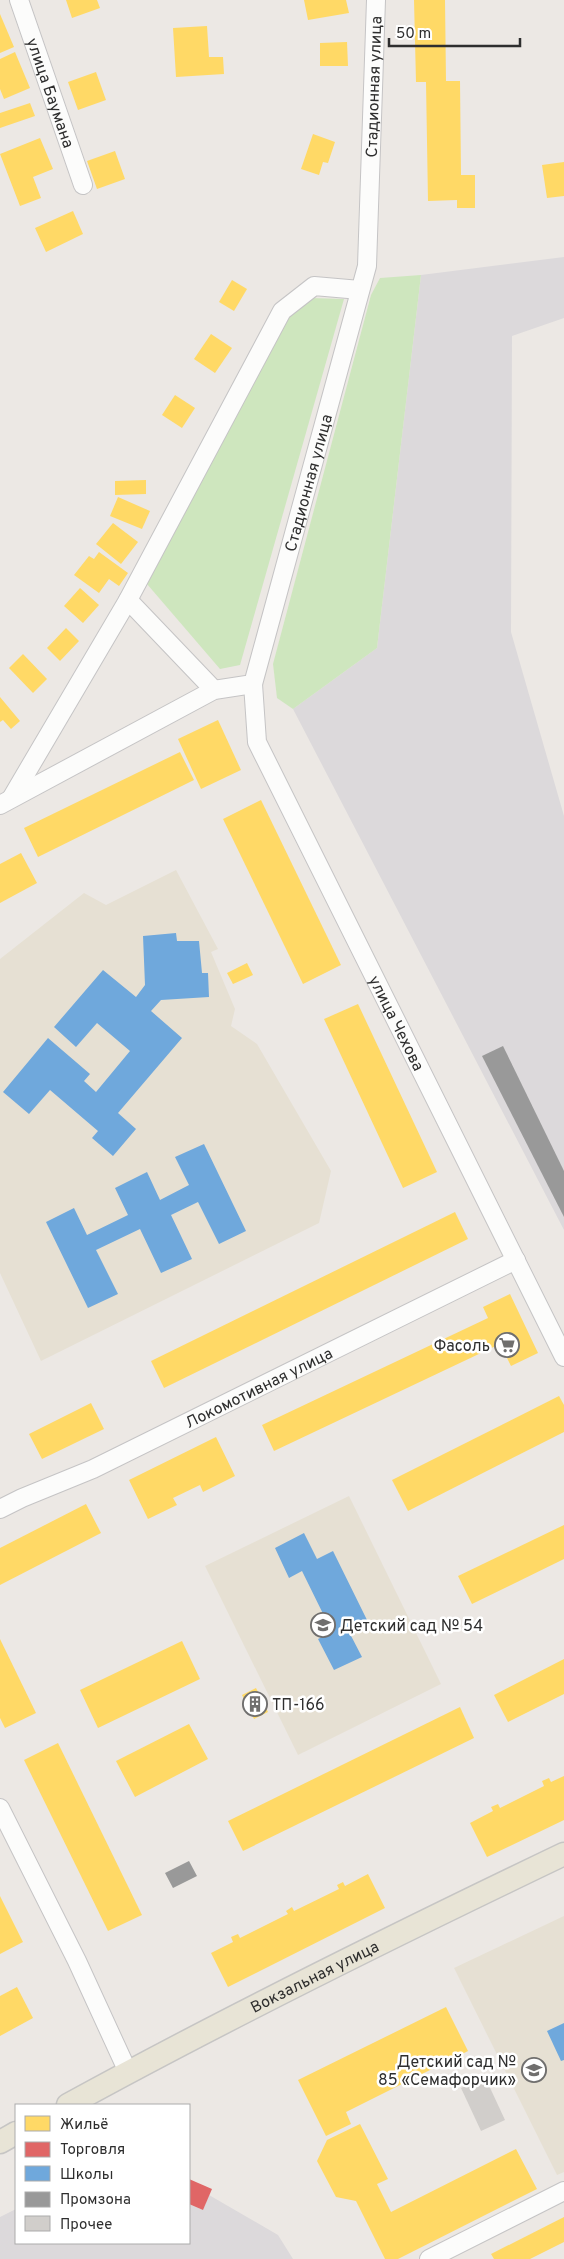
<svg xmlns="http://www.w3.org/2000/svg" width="564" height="2259" font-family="Overpass,sans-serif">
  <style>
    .industrial { fill: #dcd9db }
    .education { fill: #e6e0d3 }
    .green { fill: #cee6be }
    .homes { fill: #ffd966 }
    .shops { fill: #e06666 }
    .schools { fill: #6fa8dc }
    .industry { fill: #999 }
    .building { fill: #d1cecb }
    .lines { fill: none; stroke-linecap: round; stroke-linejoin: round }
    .minor-casing { stroke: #c5c4c5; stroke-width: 20 }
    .major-casing { stroke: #c6c5c4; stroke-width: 25 }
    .minor { stroke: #fcfcfb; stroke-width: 18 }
    .major { stroke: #e8e4d6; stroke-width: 22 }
    .labels { text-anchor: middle; stroke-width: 5; stroke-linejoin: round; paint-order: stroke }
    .street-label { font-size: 16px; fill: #2e2e2e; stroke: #fff }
    .poi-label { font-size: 16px; fill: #2e2e2e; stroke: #fff; text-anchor: end }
  </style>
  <rect width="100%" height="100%" fill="#ece8e4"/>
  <g class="industrial">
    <polygon points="564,257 564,318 512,336 511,632 564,816 564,1230 293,709 377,648 421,275"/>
    <polygon points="209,2195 278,2235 293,2259 0,2259 0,2217 16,2209 16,2243 189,2243 189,2204 203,2210"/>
  </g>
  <g class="education">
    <polygon points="176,870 218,949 211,952 235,1009 231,1026 257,1044 331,1171 319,1223 41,1361 0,1273 0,959 84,893 106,905"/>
    <polygon points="349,1496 441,1684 298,1755 205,1566"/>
    <polygon points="564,1916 564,2172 557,2175 454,1968"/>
  </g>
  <g class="green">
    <polygon points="421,275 377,648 293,709 277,698 273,664 371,295 380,278"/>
    <polygon points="310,298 344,299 240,665 220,669 147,584 288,318"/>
  </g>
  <g class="homes">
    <polygon points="66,0 97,0 100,8 72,18"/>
    <polygon points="304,0 346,0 349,13 308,20"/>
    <polygon points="414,0 445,0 446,81 460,81 461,175 475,175 475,208 457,208 457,200 428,201 426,82 416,82"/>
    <polygon points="0,14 14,47 0,53"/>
    <polygon points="207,26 209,57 223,57 224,74 176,77 173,28"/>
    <polygon points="347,42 348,66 320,66 320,43"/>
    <polygon points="15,52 30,88 4,99 0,89 0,59"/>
    <polygon points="96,72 106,100 78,110 68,82"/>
    <polygon points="30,103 35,116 0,128 0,113"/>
    <polygon points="313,134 335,142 328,163 323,162 319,175 301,169"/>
    <polygon points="40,138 53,169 33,177 41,198 20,206 0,154"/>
    <polygon points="115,151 125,179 97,189 87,161"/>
    <polygon points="564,162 564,196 547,198 542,165"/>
    <polygon points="73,211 83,234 46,252 35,228"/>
    <polygon points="232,280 247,289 234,311 219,302"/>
    <polygon points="211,334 232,348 215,373 194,359"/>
    <polygon points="175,395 195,408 182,428 162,415"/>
    <polygon points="146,480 146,494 115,495 115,481"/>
    <polygon points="118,497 150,511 142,529 110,516"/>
    <polygon points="113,523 138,542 121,564 96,544"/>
    <polygon points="99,552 128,573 119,586 109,579 99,593 74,575 89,556 94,559"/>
    <polygon points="80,588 99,605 83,623 64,606"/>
    <polygon points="66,628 79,641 60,661 47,648"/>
    <polygon points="23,654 47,679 33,693 9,668"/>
    <polygon points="0,697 20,721 11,729 3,720 0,722"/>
    <polygon points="218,720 241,770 201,789 178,739"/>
    <polygon points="180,752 194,780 38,857 24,828"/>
    <polygon points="261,800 341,965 303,984 223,819"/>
    <polygon points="21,853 37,883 0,903 0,864"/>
    <polygon points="247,963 253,975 233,984 227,973"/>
    <polygon points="358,1004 437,1172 403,1188 324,1019"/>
    <polygon points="455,1212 468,1239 164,1388 151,1361"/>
    <polygon points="510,1294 538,1353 511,1366 500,1344 274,1451 262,1425 488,1318 483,1307"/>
    <polygon points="559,1396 564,1405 564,1432 408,1511 392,1480"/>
    <polygon points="91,1403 104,1429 42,1459 29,1434"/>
    <polygon points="216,1437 235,1476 203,1492 200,1485 173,1498 177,1505 148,1519 129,1480"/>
    <polygon points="86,1504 101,1533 0,1585 0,1548"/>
    <polygon points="564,1525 564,1559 472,1604 458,1576"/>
    <polygon points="0,1639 36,1713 5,1728 0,1718"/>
    <polygon points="182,1641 200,1679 98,1728 80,1690"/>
    <polygon points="564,1659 564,1694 508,1722 494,1695"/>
    <polygon points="256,1688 268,1712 254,1719 242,1695"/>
    <polygon points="460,1707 474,1738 243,1851 228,1821"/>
    <polygon points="189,1724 208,1759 135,1797 116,1761"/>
    <polygon points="58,1743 142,1915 108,1931 24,1760"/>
    <polygon points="564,1776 564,1820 487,1857 470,1823 493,1811 491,1807 498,1804 500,1808 544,1786 542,1781 549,1778 551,1782"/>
    <polygon points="368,1874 385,1908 228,1987 211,1953 233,1942 231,1937 238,1934 240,1938 288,1914 286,1911 292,1907 294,1911 339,1889 337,1885 343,1882 345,1886"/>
    <polygon points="0,1896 23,1942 0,1954"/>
    <polygon points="17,1987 33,2018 0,2036 0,1996"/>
    <polygon points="446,2007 468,2051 346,2112 351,2124 326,2136 298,2080"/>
    <polygon points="360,2124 388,2179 377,2184 391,2212 516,2149 537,2189 398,2259 385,2259 356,2201 336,2197 317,2161 327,2140"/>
    <polygon points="564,2217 564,2242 530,2259 494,2259 491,2254"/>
  </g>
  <polygon class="shops" points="189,2179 212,2189 203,2210 189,2204"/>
  <g class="schools">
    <polygon points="176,933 177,941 199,941 202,973 208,973 209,997 161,1000 151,1011 182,1038 118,1113 136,1129 113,1156 92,1138 98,1131 50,1090 29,1114 3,1092 48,1038 90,1074 84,1081 96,1092 130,1051 97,1023 76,1047 54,1027 103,970 136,997 145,985 143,936"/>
    <polygon points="204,1144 246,1231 219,1244 198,1202 171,1215 192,1259 161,1273 140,1229 96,1250 118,1294 88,1308 46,1222 74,1208 87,1235 128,1215 115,1188 147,1172 160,1200 189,1185 175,1157"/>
    <polygon points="304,1533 317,1559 333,1551 367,1620 348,1630 362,1657 334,1670 318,1639 332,1632 302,1571 289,1578 275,1548"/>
    <polygon points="564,2023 564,2060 561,2061 547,2031"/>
  </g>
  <g class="industry">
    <polygon points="503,1046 564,1171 564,1217 482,1056"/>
    <polygon points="189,1861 197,1876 173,1888 165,1873"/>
  </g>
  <polygon class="building" points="485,2077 505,2120 481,2131 461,2088"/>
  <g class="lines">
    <defs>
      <g id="minor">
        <path id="s1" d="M 19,0 L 83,185"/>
        <polyline points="128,600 214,690"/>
        <path id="s2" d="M 253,684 L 257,742 L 564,1357"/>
        <polyline points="12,797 128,600 282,311 314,286 360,290"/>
        <path id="s3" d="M 0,805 L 214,690 L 253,684 L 367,266 L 376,0"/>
        <path id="s4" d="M 0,1509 L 22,1498 L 93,1469 L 516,1260"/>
        <polyline points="0,1808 77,1961 128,2072"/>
        <polyline points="429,2259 564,2191"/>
      </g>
      <g id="major">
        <path id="s5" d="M 68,2105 C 230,2016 397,1934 564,1854"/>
        <polyline points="0,2142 16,2133"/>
      </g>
    </defs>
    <use href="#minor" class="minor-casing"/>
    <use href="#major" class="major-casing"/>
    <use href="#minor" class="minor"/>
    <use href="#major" class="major"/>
  </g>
  <defs>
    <symbol id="supermarket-ring" viewBox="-11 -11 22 22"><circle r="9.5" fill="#fff" stroke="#706f6e" stroke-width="1.5"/><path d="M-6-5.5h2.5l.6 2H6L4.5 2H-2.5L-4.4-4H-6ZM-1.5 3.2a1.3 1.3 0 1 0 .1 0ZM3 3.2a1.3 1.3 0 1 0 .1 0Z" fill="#706f6e"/></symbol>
    <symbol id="school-ring" viewBox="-11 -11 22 22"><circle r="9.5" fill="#fff" stroke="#706f6e" stroke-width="1.5"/><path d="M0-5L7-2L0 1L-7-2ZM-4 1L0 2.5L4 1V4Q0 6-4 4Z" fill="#706f6e"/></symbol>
    <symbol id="building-ring" viewBox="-11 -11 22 22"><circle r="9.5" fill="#fff" stroke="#706f6e" stroke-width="1.5"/><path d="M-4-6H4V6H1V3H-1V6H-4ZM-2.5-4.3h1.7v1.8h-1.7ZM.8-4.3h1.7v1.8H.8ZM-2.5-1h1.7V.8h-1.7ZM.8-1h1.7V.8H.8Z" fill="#706f6e"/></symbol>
  </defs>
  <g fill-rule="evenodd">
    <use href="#supermarket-ring" x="493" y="1331" width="28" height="28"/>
    <use href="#school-ring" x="309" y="1611" width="28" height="28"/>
    <use href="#building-ring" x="241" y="1690" width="28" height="28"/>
    <use href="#school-ring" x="520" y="2056" width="28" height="28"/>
  </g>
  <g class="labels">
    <g class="street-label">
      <text dy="6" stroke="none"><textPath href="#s3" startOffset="895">Стадионная улица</textPath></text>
      <text dy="6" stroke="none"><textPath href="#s1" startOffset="98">улица Баумана</textPath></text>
      <text dy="6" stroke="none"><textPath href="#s3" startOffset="491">Стадионная улица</textPath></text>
      <text dy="6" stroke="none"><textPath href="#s2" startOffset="372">улица Чехова</textPath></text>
      <text dy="6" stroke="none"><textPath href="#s4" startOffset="286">Локомотивная улица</textPath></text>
      <text dy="6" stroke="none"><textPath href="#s5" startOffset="278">Вокзальная улица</textPath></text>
    </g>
    <g class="poi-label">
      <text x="490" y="1351">Фасоль</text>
      <text x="340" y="1631" text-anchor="start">Детский сад № 54</text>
      <text x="272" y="1710" text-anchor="start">ТП-166</text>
      <text x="516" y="2067">Детский сад №<tspan x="516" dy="18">85 «Семафорчик»</tspan></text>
    </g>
  </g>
  <rect x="15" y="2104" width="175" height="140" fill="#ffffff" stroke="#ababab"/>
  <rect x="25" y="2116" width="25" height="15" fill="#ffd966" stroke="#ababab"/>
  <text x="60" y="2129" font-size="15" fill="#2e2e2e">Жильё</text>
  <rect x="25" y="2142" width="25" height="15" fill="#e06666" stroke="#ababab"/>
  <text x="60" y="2154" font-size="15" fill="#2e2e2e">Торговля</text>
  <rect x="25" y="2166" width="25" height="15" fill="#6fa8dc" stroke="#ababab"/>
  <text x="60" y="2179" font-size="15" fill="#2e2e2e">Школы</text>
  <rect x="25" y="2192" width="25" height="15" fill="#999999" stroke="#ababab"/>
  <text x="60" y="2204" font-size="15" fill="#2e2e2e">Промзона</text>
  <rect x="25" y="2216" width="25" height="15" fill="#d1cecb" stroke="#ababab"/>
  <text x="60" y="2229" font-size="15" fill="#2e2e2e">Прочее</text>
  <path d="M389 38v8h131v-8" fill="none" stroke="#2e2e2e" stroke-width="2.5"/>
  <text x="396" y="38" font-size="15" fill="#2e2e2e" stroke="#ffffff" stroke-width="4" paint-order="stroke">50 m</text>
</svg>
